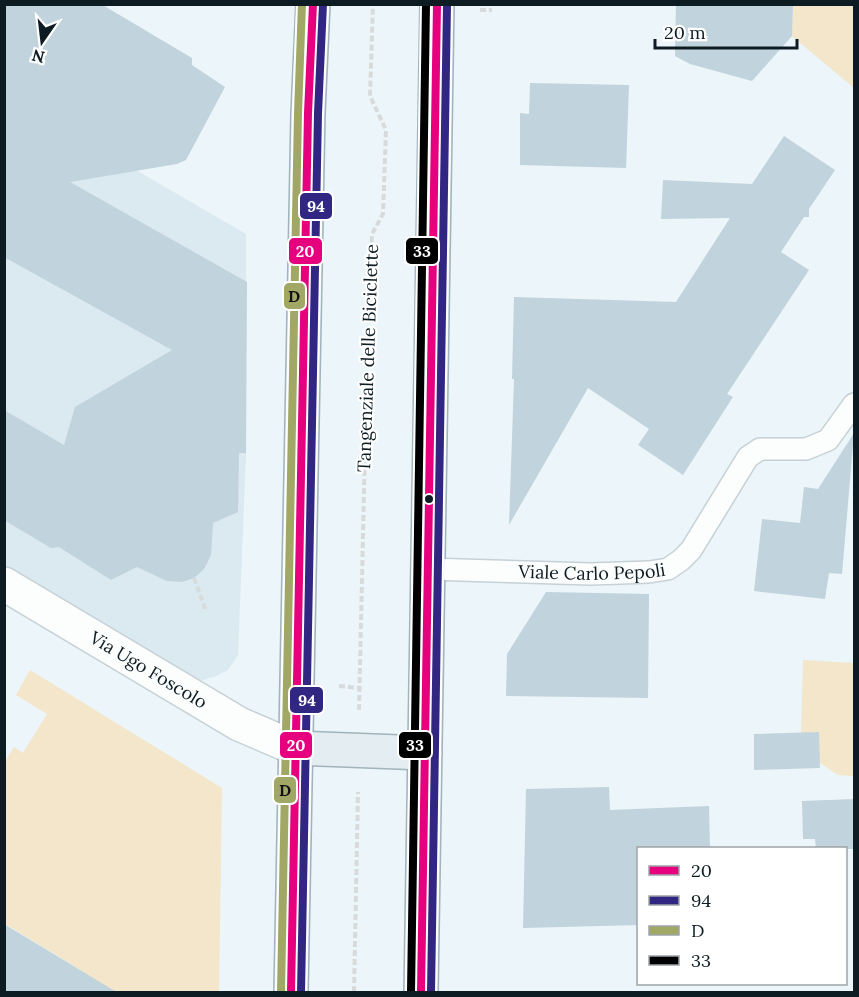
<svg xmlns="http://www.w3.org/2000/svg" width="859" height="997" font-family="Lora,serif">
  <style>
    .built { fill: #dbe9f0 }
    .green { fill: #f3e6ca }
    .building { fill: #c1d3dc }
    .lines { fill: none; stroke-linecap: round; stroke-linejoin: round }
    .lane-casing { stroke: #c6d1d6; stroke-width: 24 }
    .street-casing { stroke: #c6d1d6; stroke-width: 36 }
    .primary-casing { stroke: #a1b4bc; stroke-width: 36 }
    .path { stroke: #d8dbdc; stroke-width: 4; stroke-dasharray: 6 3; stroke-linecap: butt }
    .lane { stroke: #fcfefe; stroke-width: 21 }
    .street { stroke: #fcfefe; stroke-width: 33 }
    .primary { stroke: #e4edf2; stroke-width: 33 }
    .bus-1-casing { stroke: #fff; stroke-width: 12 }
    .bus-2-casing { stroke: #fff; stroke-width: 12 }
    .bus-3-casing { stroke: #fff; stroke-width: 12 }
    .bus-4-casing { stroke: #fff; stroke-width: 12 }
    .bus-1 { stroke: #e6007e; stroke-width: 8 }
    .bus-2 { stroke: #312783; stroke-width: 8 }
    .bus-3 { stroke: #a1a866; stroke-width: 8 }
    .bus-4 { stroke: #000; stroke-width: 8 }
    .bus-dot { fill: #0d1c23; stroke: #fff; stroke-width: 2 }
    .labels { text-anchor: middle; stroke-width: 4.5; stroke-linejoin: round; paint-order: stroke }
    .street-label { font-size: 18px; fill: #0d1c23; stroke: #fff }
    .line-badge { stroke: #fff; stroke-width: 2 }
    .badge-label { font-size: 16px; text-anchor: middle; font-weight: bold; fill: #fff }
    .pale-badge-label { font-size: 16px; text-anchor: middle; font-weight: bold; fill: #111 }
  </style>
  <rect width="100%" height="100%" fill="#ecf5f9"/>
  <polygon class="built" points="5,94 246,234 246,453 238,655 228,670 216,676 203,680 191,679 5,573"/>
  <g class="green">
    <polygon points="793,5 854,5 854,88 792,36"/>
    <polygon points="803,660 854,663 854,776 838,775 820,763 801,733"/>
    <polygon points="30,670 222,788 219,992 110,992 80,974 82,971 7,925 5,929 4,763 14,747 23,753 47,714 16,695"/>
  </g>
  <g class="building">
    <polygon points="4,4 101,4 192,58 192,65 225,87 186,160 177,164 70,182 247,282 246,453 239,453 238,512 213,523 211,555 204,569 194,578 182,582 167,581 137,567 111,580 59,547 51,548 4,520 4,410 64,445 75,407 172,350 4,257"/>
    <polygon points="676,4 793,4 792,36 752,81 690,64 675,56"/>
    <polygon points="530,83 629,85 626,168 520,165 520,113 529,114"/>
    <polygon points="784,136 835,170 809,209 809,217 804,217 781,252 809,270 727,394 733,397 683,475 638,445 649,429 588,388 509,525 514,379 512,379 514,297 676,302 730,218 661,219 663,180 752,184"/>
    <polygon points="854,433 842,574 829,573 825,599 754,591 762,519 800,523 804,487 818,489"/>
    <polygon points="546,592 649,594 648,698 506,696 507,654"/>
    <polygon points="819,732 820,768 754,770 754,734"/>
    <polygon points="609,787 610,810 709,806 710,849 639,849 639,925 523,928 526,789"/>
    <polygon points="855,799 855,849 816,849 815,839 803,839 802,801"/>
    <polygon points="4,924 118,993 4,993"/>
  </g>
  <g class="lines">
    <defs>
      <g id="lane">
        <path id="s1" d="M 428,569 L 591,574 L 649,572 L 668,569 L 681,560 L 691,550 L 748,457 L 760,449 L 806,449 L 828,440 L 854,404"/>
      </g>
      <g id="street">
        <path id="s2" d="M 4,584 L 239,724 L 295,748"/>
      </g>
      <g id="primary">
        <polyline points="295,748 425,753"/>
        <polyline points="291,992 308,113 313,4"/>
        <polyline points="421,992 437,4"/>
      </g>
    </defs>
    <use href="#lane" class="lane-casing"/>
    <use href="#street" class="street-casing"/>
    <use href="#primary" class="primary-casing"/>
    <g class="path">
      <polyline points="480,10 492,10"/>
      <polyline points="194,578 206,611"/>
      <polyline points="339,686 360,688"/>
      <polyline points="359,710 367,361 372,234 383,214 386,130 370,96 373,4"/>
      <polyline points="354,992 358,792"/>
    </g>
    <use href="#lane" class="lane"/>
    <use href="#street" class="street"/>
    <use href="#primary" class="primary"/>
    <defs>
      <g id="bus-1">
        <polyline points="291,992 308,113 313,4"/>
        <polyline points="421,992 437,4"/>
      </g>
      <g id="bus-2">
        <polyline points="301,992 318,113 323,4"/>
        <polyline points="431,992 447,4"/>
      </g>
      <polyline id="bus-3" points="281,992 298,113 302,4"/>
      <polyline id="bus-4" points="411,992 426,4"/>
    </defs>
    <use href="#bus-1" class="bus-1-casing"/>
    <use href="#bus-2" class="bus-2-casing"/>
    <use href="#bus-3" class="bus-3-casing"/>
    <use href="#bus-4" class="bus-4-casing"/>
    <use href="#bus-1" class="bus-1"/>
    <use href="#bus-2" class="bus-2"/>
    <use href="#bus-3" class="bus-3"/>
    <use href="#bus-4" class="bus-4"/>
  </g>
  <circle class="bus-dot" cx="429" cy="499" r="5"/>
  <g class="labels">
    <g class="street-label">
      <text transform="translate(368 358) rotate(-88)" y="6">Tangenziale delle Biciclette</text>
      <text dy="6" stroke="none"><textPath href="#s1" startOffset="164">Viale Carlo Pepoli</textPath></text>
      <text dy="6" stroke="none"><textPath href="#s2" startOffset="168">Via Ugo Foscolo</textPath></text>
    </g>
  </g>
  <g class="line-badge">
    <rect x="299" y="192" width="34" height="28" rx="6" fill="#312783"/>
    <rect x="288" y="237" width="35" height="28" rx="6" fill="#e6007e"/>
    <rect x="405" y="237" width="34" height="28" rx="6" fill="#000"/>
    <rect x="283" y="282" width="23" height="28" rx="6" fill="#a1a866"/>
    <rect x="289" y="686" width="35" height="28" rx="6" fill="#312783"/>
    <rect x="279" y="731" width="34" height="28" rx="6" fill="#e6007e"/>
    <rect x="398" y="731" width="34" height="28" rx="6" fill="#000"/>
    <rect x="273" y="776" width="24" height="28" rx="6" fill="#a1a866"/>
  </g>
  <g class="badge-label">
    <text x="316" y="212">94</text>
    <text x="305" y="257">20</text>
    <text x="422" y="257">33</text>
    <text x="307" y="706">94</text>
    <text x="296" y="751">20</text>
    <text x="415" y="751">33</text>
  </g>
  <g class="pale-badge-label">
    <text x="294" y="302">D</text>
    <text x="285" y="796">D</text>
  </g>
  <rect width="859" height="997" fill="none" stroke="#0d1c23" stroke-width="12"/>
  <rect x="637" y="847" width="210" height="138" fill="#ffffff" stroke="#9ea4a7" stroke-width="1.5"/>
  <rect x="649" y="866" width="30" height="9" fill="#e6007e" stroke="#9ea4a7" stroke-width="1.5"/>
  <text x="691" y="877" font-size="18" fill="#0d1c23">20</text>
  <rect x="649" y="896" width="30" height="9" fill="#312783" stroke="#9ea4a7" stroke-width="1.5"/>
  <text x="691" y="907" font-size="18" fill="#0d1c23">94</text>
  <rect x="649" y="926" width="30" height="9" fill="#a1a866" stroke="#9ea4a7" stroke-width="1.5"/>
  <text x="691" y="937" font-size="18" fill="#0d1c23">D</text>
  <rect x="649" y="956" width="30" height="9" fill="#000000" stroke="#9ea4a7" stroke-width="1.5"/>
  <text x="691" y="967" font-size="18" fill="#0d1c23">33</text>
  <g transform="translate(42 42) rotate(194)" stroke="#ffffff" stroke-width="4.5" paint-order="stroke">
  <path d="M0-4.5L10 22L0 15L-10 22Z" fill="#0d1c23"/>
  <text y="-9" font-size="16" font-weight="bold" text-anchor="middle" fill="#0d1c23">N</text>
  </g>
  <path d="M655 39v9h142v-9" fill="none" stroke="#0d1c23" stroke-width="3"/>
  <text x="664" y="39" font-size="18" fill="#0d1c23" stroke="#ffffff" stroke-width="4.5" paint-order="stroke">20 m</text>
</svg>
